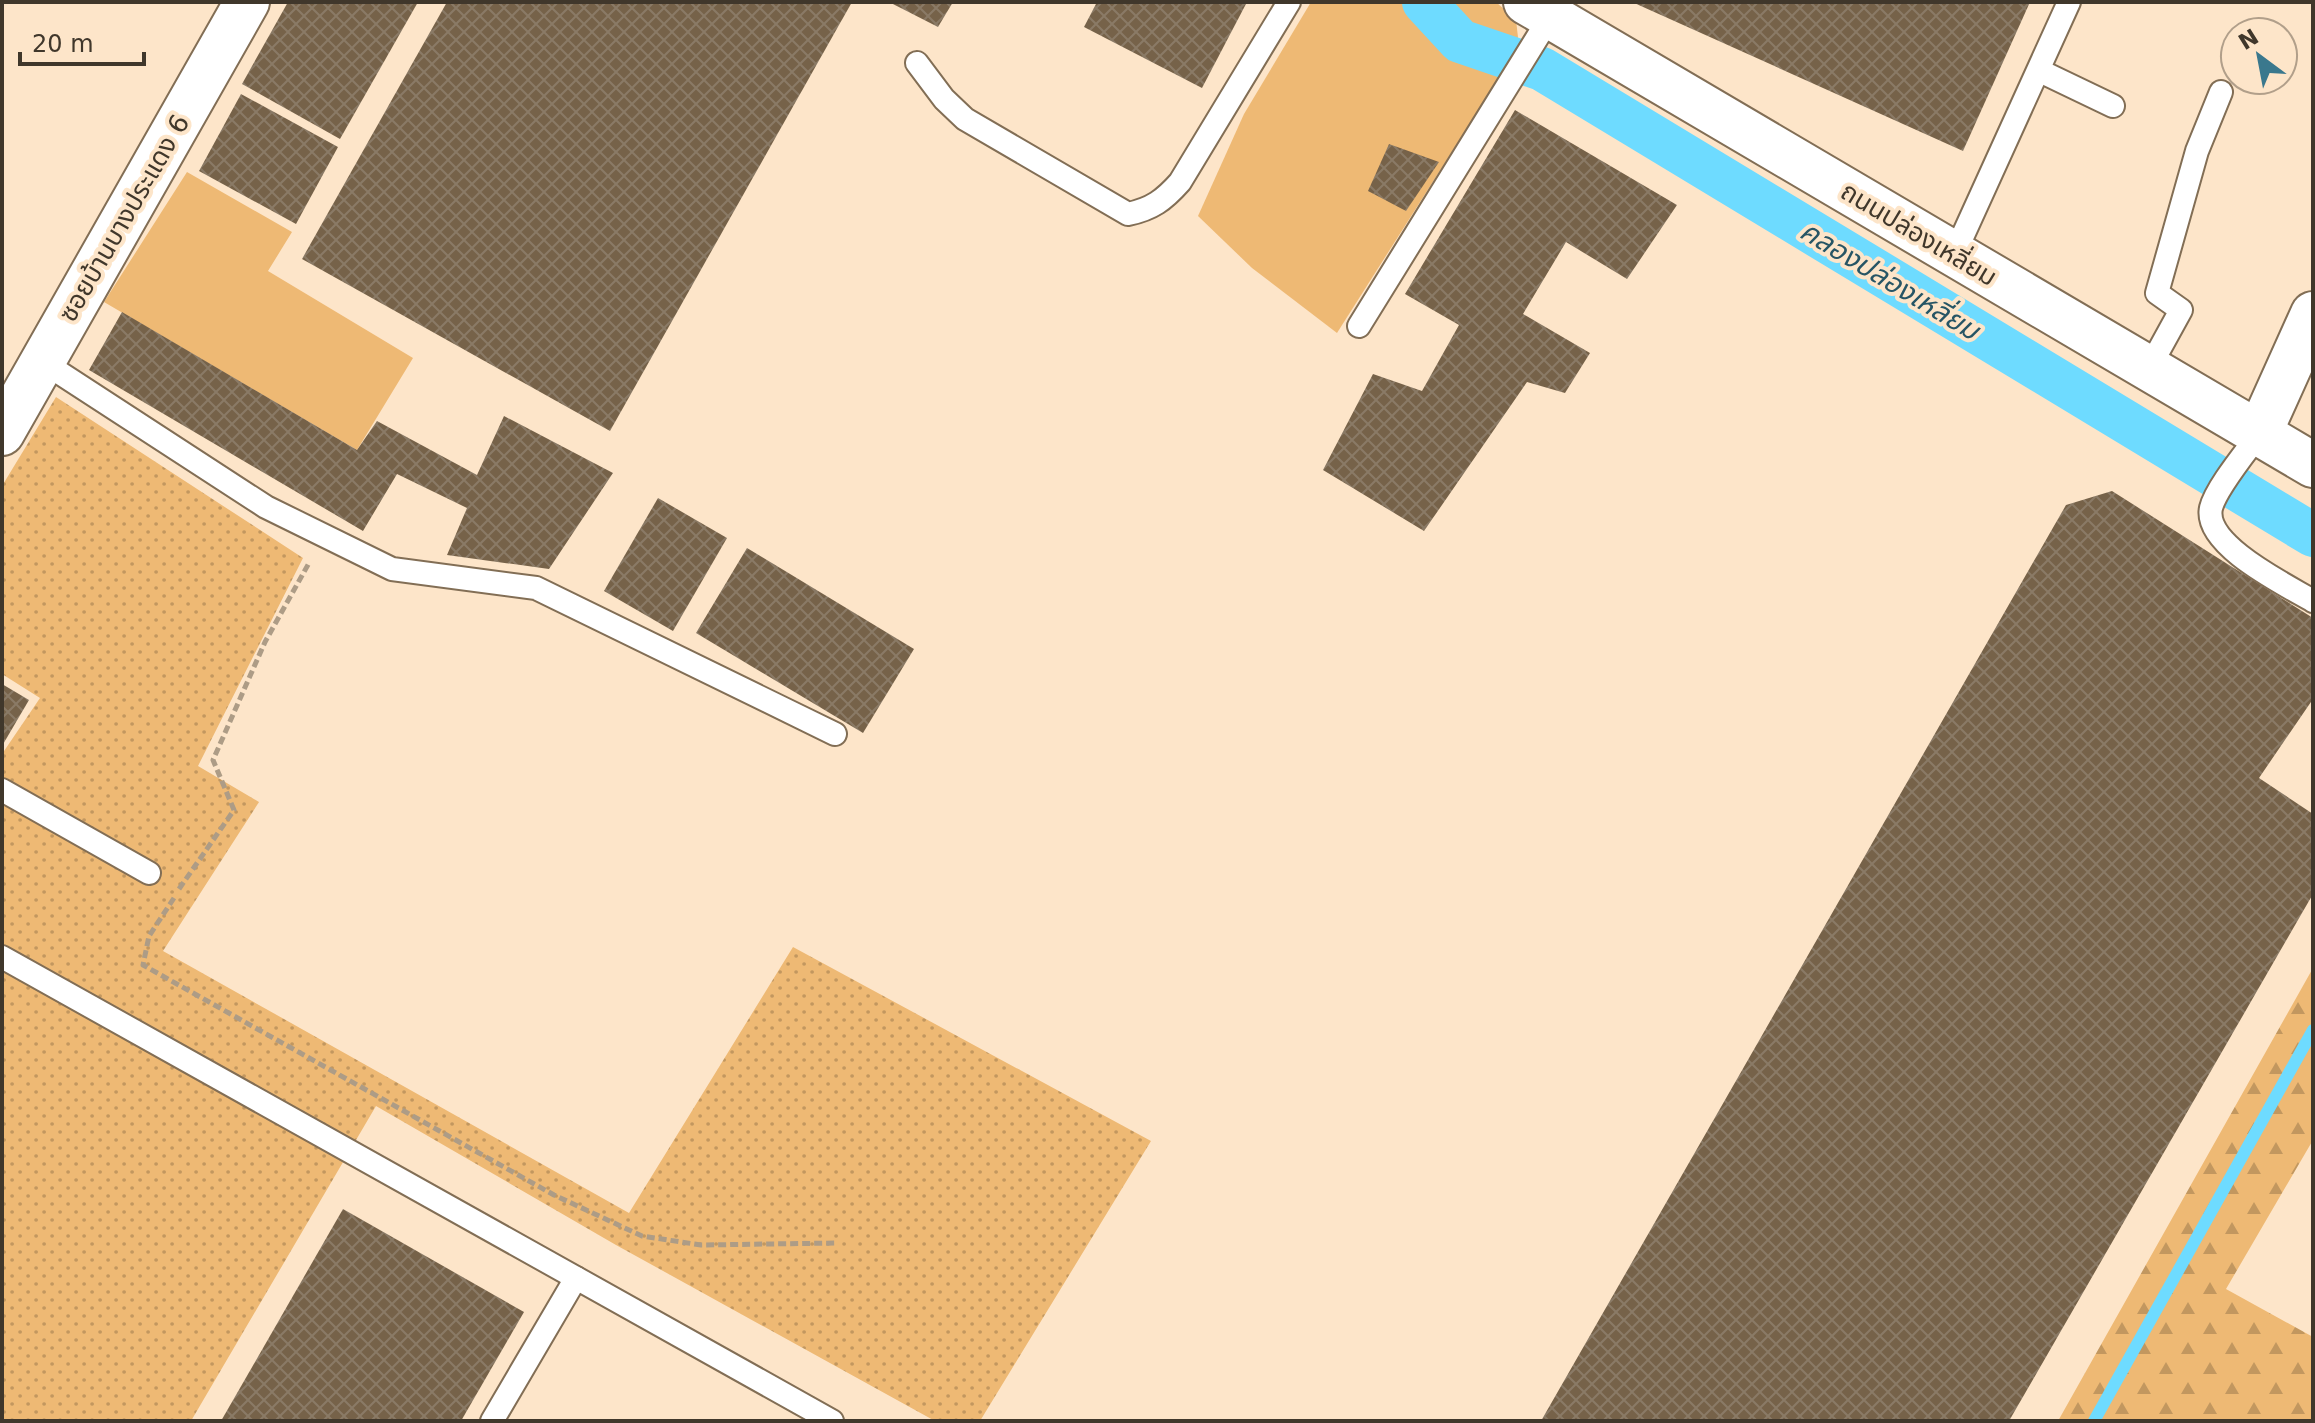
<svg xmlns="http://www.w3.org/2000/svg" width="2315" height="1423" font-family="'DejaVu Sans','Noto Sans Thai',sans-serif">
  <style>
    .grass { fill: url(#grass-dots) }
    .forest { fill: url(#forest-firs) }
    .garden { fill: #eeb974 }
    .lines { fill: none; stroke-linecap: round; stroke-linejoin: round }
    .stream { stroke: #6edbff; stroke-width: 12 }
    .canal { stroke: #6edbff; stroke-width: 44 }
    .building { fill: url(#building-cross-hatch) }
    .service-casing { stroke: #826e55; stroke-width: 26 }
    .minor-casing { stroke: #826e55; stroke-width: 48 }
    .tertiary-casing { stroke: #826e55; stroke-width: 48 }
    .path { stroke: #ad9c86; stroke-width: 5; stroke-dasharray: 8 4; stroke-linecap: butt }
    .service { stroke: #fff; stroke-width: 22 }
    .minor { stroke: #fff; stroke-width: 44 }
    .tertiary { stroke: #fff; stroke-width: 44 }
    .labels { text-anchor: middle; stroke-width: 8; stroke-linejoin: round; paint-order: stroke }
    .street-label { font-size: 26px; fill: #40372b; stroke: #fde5c9 }
    .water-label { font-size: 28px; font-style: italic; fill: #275565; stroke: #fde5c9 }
  </style>
  <defs>
    <pattern id="grass-dots" width="8" height="8" patternUnits="userSpaceOnUse" patternTransform="scale(2)"><rect width="8" height="8" fill="#eeb974"/><path d="M2 2h.1M6 6h.1" fill="none" stroke="#c2975f" stroke-width="1.8" stroke-linecap="round"/></pattern>
    <pattern id="forest-firs" width="22" height="20" patternUnits="userSpaceOnUse" patternTransform="scale(2)"><rect width="22" height="20" fill="#eeb974"/><path d="M5 1l3.5 6h-7zM16 11l3.5 6h-7z" fill="#c2975f"/></pattern>
    <pattern id="building-cross-hatch" width="8" height="8" patternUnits="userSpaceOnUse" patternTransform="scale(2)"><rect width="8" height="8" fill="#766249"/><path d="M0 0l8 8M0 8l8-8" fill="none" stroke="#8a7a66"/></pattern>
  </defs>
  <rect width="100%" height="100%" fill="#fde5c9"/>
  <polygon class="grass" points="56,397 303,558 198,766 259,802 163,951 629,1213 793,947 1151,1141 980,1421 935,1421 616,1245 376,1106 191,1421 2,1421 2,754 40,698 2,674 2,486"/>
  <polygon class="forest" points="2313,968 2313,1140 2226,1289 2313,1337 2313,1421 2058,1421"/>
  <g class="garden">
    <polygon points="1311,2 1496,2 1516,20 1519,46 1337,333 1252,268 1198,216 1244,114"/>
    <polygon points="187,172 292,232 268,271 413,358 357,450 104,302"/>
  </g>
  <g class="lines">
    <polyline class="stream" points="2094,1421 2313,1030"/>
    <polyline class="canal" points="1424,2 1460,41 1542,69 2313,535"/>
  </g>
  <g class="building">
    <polygon points="288,2 418,2 340,139 242,84"/>
    <polygon points="447,2 852,2 610,431 302,259"/>
    <polygon points="889,2 953,2 938,27"/>
    <polygon points="1097,2 1247,2 1202,88 1084,27"/>
    <polygon points="1632,2 2030,2 1963,151"/>
    <polygon points="241,94 338,147 296,224 199,171"/>
    <polygon points="1515,110 1677,205 1627,279 1566,242 1523,314 1590,353 1565,393 1527,382 1424,531 1323,470 1373,374 1422,391 1459,325 1405,294"/>
    <polygon points="1389,144 1439,162 1406,211 1368,191"/>
    <polygon points="122,312 357,450 377,421 477,475 504,416 613,473 549,569 447,555 467,508 397,474 363,531 89,370"/>
    <polygon points="2112,491 2313,618 2313,699 2259,778 2313,814 2313,894 2009,1421 1541,1421 2066,505"/>
    <polygon points="658,498 727,538 673,631 604,591"/>
    <polygon points="747,548 914,649 863,733 696,633"/>
    <polygon points="2,684 29,700 2,746"/>
    <polygon points="343,1209 524,1312 461,1421 221,1421"/>
  </g>
  <g class="lines">
    <defs>
      <g id="service">
        <path d="M 917,63 L 944,99 L 965,119 L 1128,214 C 1152,209 1164,200 1180,182 L 1289,2"/>
        <polyline points="2040,71 2113,106"/>
        <polyline points="1954,255 2069,2"/>
        <polyline points="1359,326 1550,17 1548,11"/>
        <polyline points="43,362 266,507 392,569 536,588 835,734"/>
        <polyline points="2148,370 2181,310 2157,293 2197,151 2221,92"/>
        <path d="M 2259,434 C 2246,452 2216,488 2211,508 C 2203,545 2286,585 2313,601"/>
        <polyline points="2,790 149,873"/>
        <polyline points="2,957 832,1421"/>
        <polyline points="492,1421 576,1278"/>
      </g>
      <g id="minor">
        <polyline points="2,433 247,2"/>
        <polyline points="2259,434 2313,314"/>
      </g>
      <polyline id="tertiary" points="1526,2 2313,465"/>
    </defs>
    <use href="#service" class="service-casing"/>
    <use href="#minor" class="minor-casing"/>
    <use href="#tertiary" class="tertiary-casing"/>
    <g class="path">
      <polyline points="179,889 234,810 213,760 265,642 309,563"/>
      <polyline points="174,898 149,936 143,965 554,1195 642,1236 701,1245 836,1243"/>
    </g>
    <use href="#service" class="service"/>
    <use href="#minor" class="minor"/>
    <use href="#tertiary" class="tertiary"/>
  </g>
  <g class="labels">
    <g class="street-label">
      <text transform="translate(124 218) rotate(-60)" y="9">ซอยบ้านบางประแดง 6</text>
      <text transform="translate(1919 234) rotate(31)" y="9">ถนนปล่องเหลี่ยม</text>
    </g>
    <g class="water-label">
      <text transform="translate(1890 280) rotate(31)" y="10">คลองปล่องเหลี่ยม</text>
    </g>
  </g>
  <rect width="2315" height="1423" fill="none" stroke="#40372b" stroke-width="8"/>
  <g transform="translate(2259 56) rotate(328)"><circle r="38" fill="#fde5c9" stroke="#b19f8a" stroke-width="2"/>
  <path d="M0-6L14 30L0 20L-14 30Z" fill="#3a788d"/>
  <text y="-12" font-size="22" font-weight="bold" text-anchor="middle" fill="#40372b">N</text>
  </g>
  <path d="M20 52v12h124v-12" fill="none" stroke="#40372b" stroke-width="4"/>
  <text x="32" y="52" font-size="24" fill="#40372b" stroke="#fde5c9" stroke-width="6" paint-order="stroke">20 m</text>
</svg>
